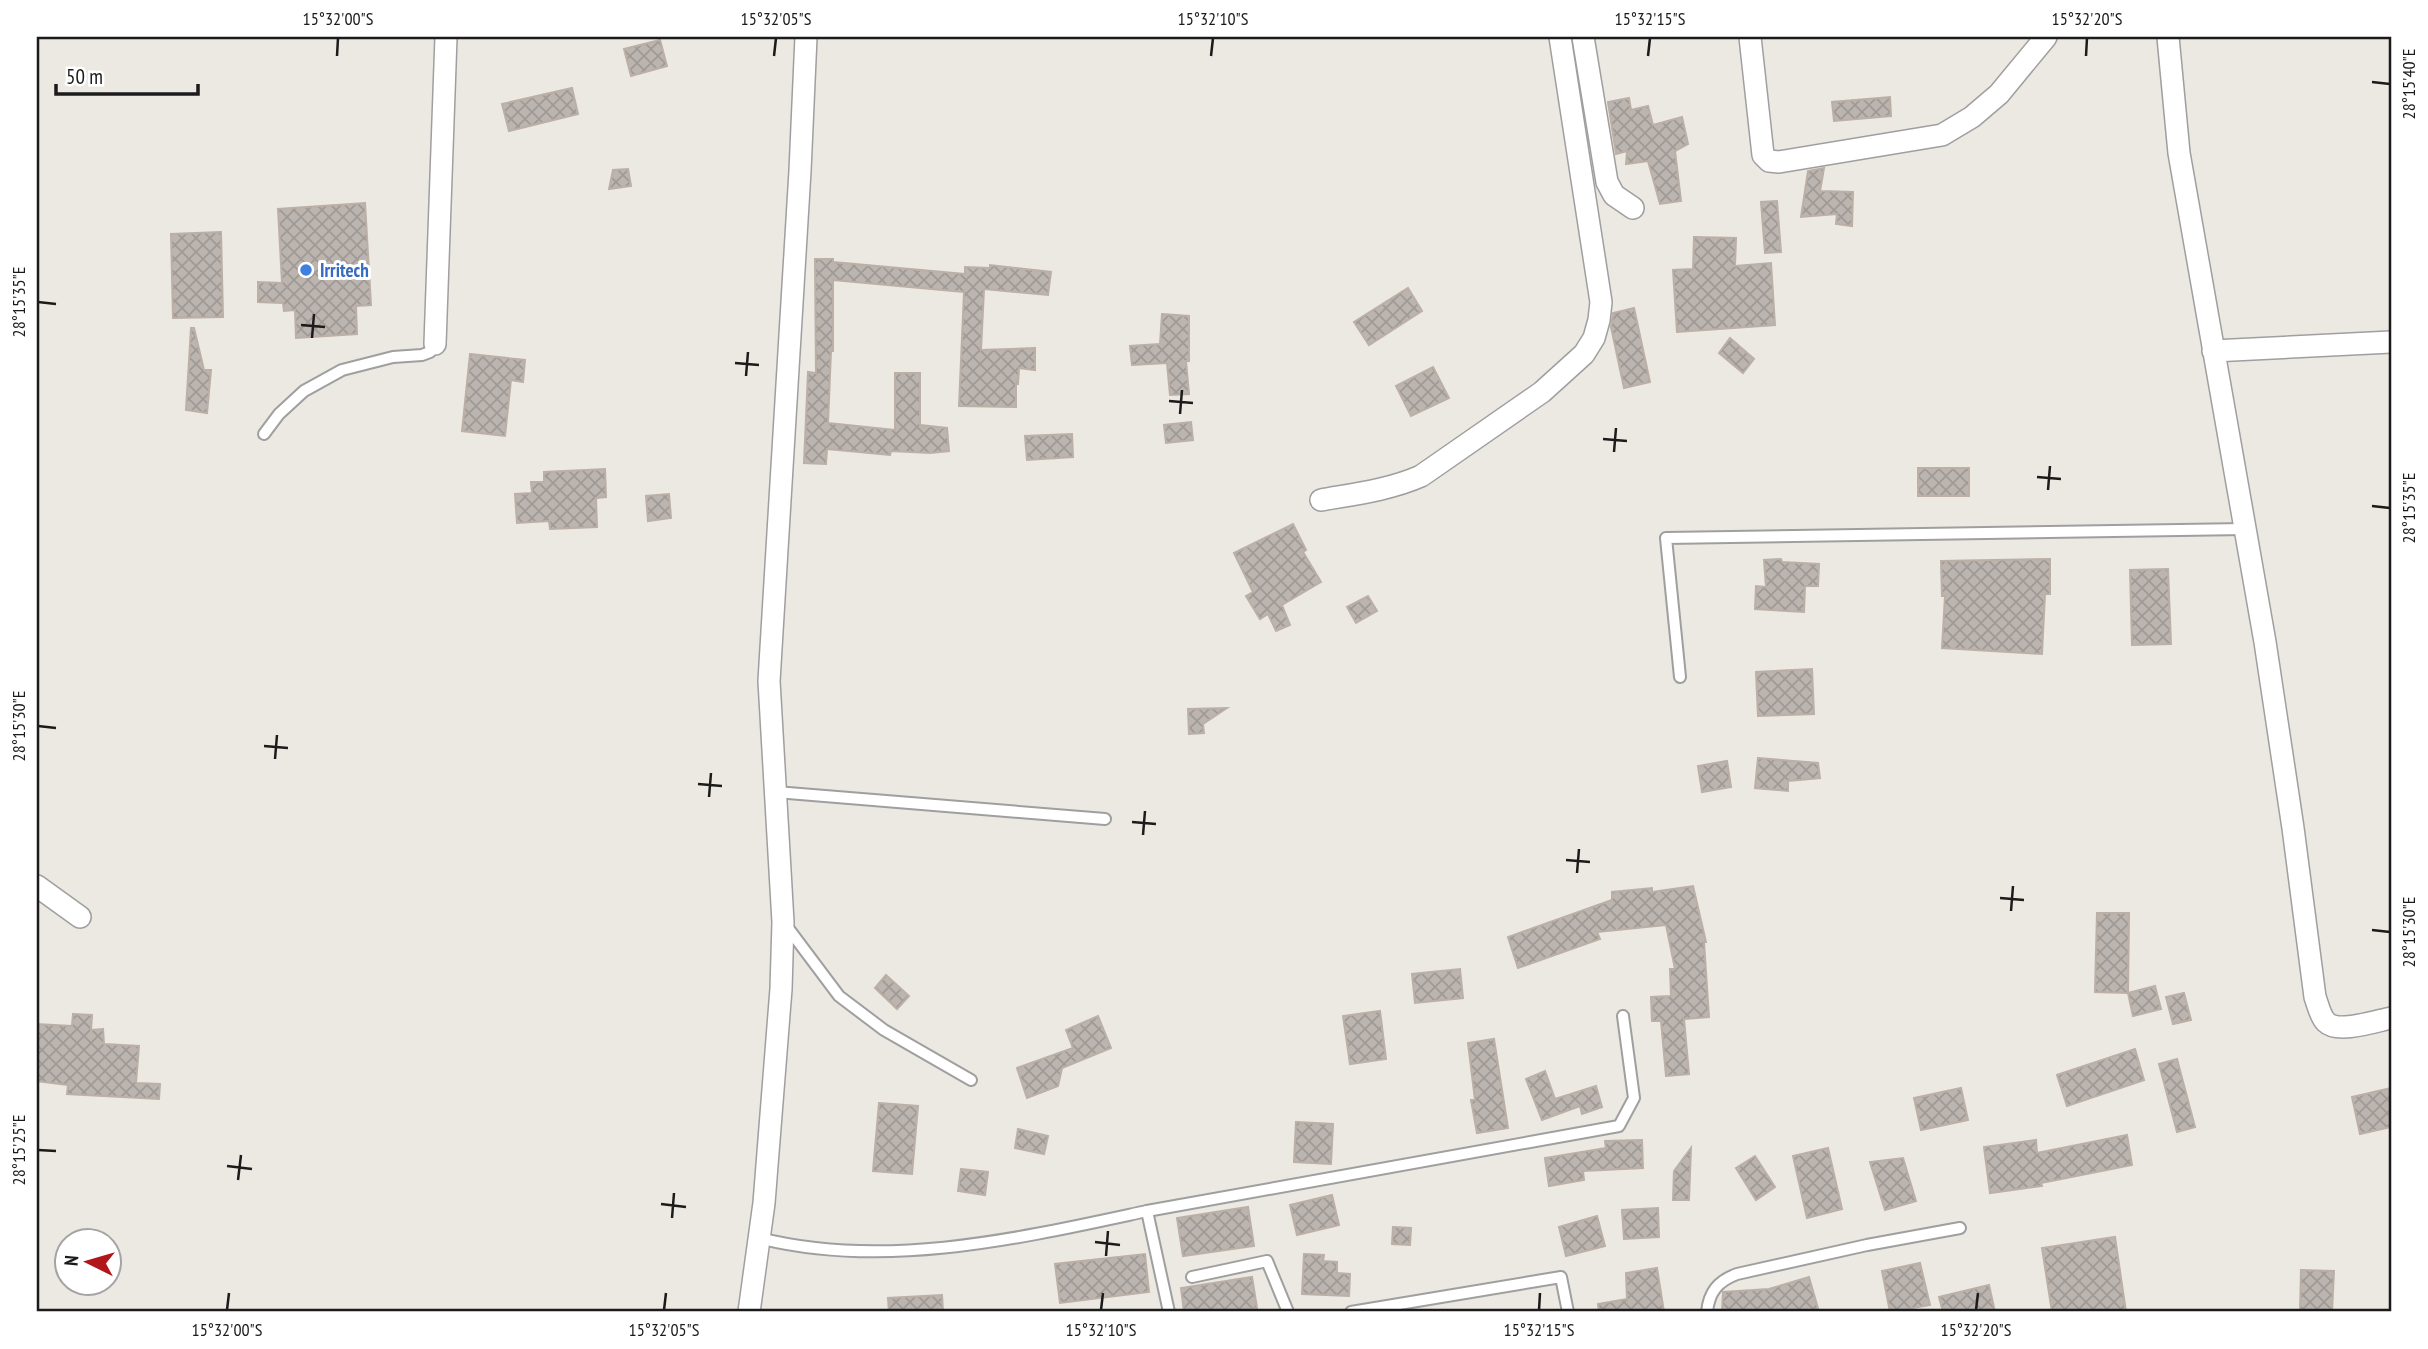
<svg xmlns="http://www.w3.org/2000/svg" width="2428" height="1349" font-family="'PT Sans Narrow',sans-serif">
  <style>
    .building { fill: url(#building-cross-hatch); stroke: #bbafa6; stroke-width: 2 }
    .lines { fill: none; stroke-linecap: round; stroke-linejoin: round }
    .service-casing { stroke: #9f9f9f; stroke-width: 14 }
    .minor-casing { stroke: #9f9f9f; stroke-width: 24 }
    .service { stroke: #fff; stroke-width: 10 }
    .minor { stroke: #fff; stroke-width: 21 }
    .ticks { fill: none; stroke: #1b1b1b; stroke-width: 2.5 }
    .shop-dot { fill: #3f7fe0; stroke: #fff; stroke-width: 2.5 }
    .labels { text-anchor: middle; stroke-width: 6; stroke-linejoin: round; paint-order: stroke }
    .shop-label { font-size: 19px; font-weight: bold; fill: #366cbe; stroke: #fff; text-anchor: start }
    .neatline { fill: none; stroke: #1b1b1b; stroke-width: 2.5 }
    .ticks-label { font-size: 18px; text-anchor: middle; fill: #1b1b1b }
  </style>
  <defs>
    <pattern id="building-cross-hatch" width="8" height="8" patternUnits="userSpaceOnUse" patternTransform="scale(1.75)"><rect width="8" height="8" fill="#bbb4af"/><path d="M0 0l8 8M0 8l8-8" fill="none" stroke="#a09a96"/></pattern>
  </defs>
  <rect width="100%" height="100%" fill="#ece8e2"/>
  <g class="building">
    <polygon points="660,40 667,66 631,76 624,49"/>
    <polygon points="572,88 578,114 509,131 502,104"/>
    <polygon points="1890,97 1891,116 1834,121 1832,102"/>
    <polygon points="1629,98 1631,110 1648,106 1653,125 1682,117 1688,144 1675,151 1681,201 1660,204 1648,161 1626,164 1627,151 1616,154 1608,102"/>
    <polygon points="1824,168 1820,191 1853,192 1852,226 1836,224 1837,214 1801,217 1808,171"/>
    <polygon points="628,169 631,186 609,189 613,170"/>
    <polygon points="1777,201 1781,252 1765,253 1761,202"/>
    <polygon points="365,203 371,305 356,306 357,334 296,338 295,310 284,311 283,303 258,302 258,282 282,283 278,209"/>
    <polygon points="221,232 223,317 173,318 171,234"/>
    <polygon points="1694,237 1736,238 1735,266 1771,263 1775,325 1677,332 1673,270 1693,269"/>
    <polygon points="815,259 833,259 833,262 965,274 965,267 990,268 990,265 1051,272 1048,295 984,289 981,350 1035,348 1035,370 1019,368 1018,384 1016,384 1016,407 959,406 964,292 833,280 833,351 831,351 828,423 895,430 895,373 920,373 920,425 947,428 949,451 930,453 891,451 890,455 827,449 826,464 804,463 808,372 816,373"/>
    <polygon points="1408,288 1422,311 1369,345 1354,322"/>
    <polygon points="1634,308 1650,382 1624,388 1611,327 1613,313"/>
    <polygon points="1162,314 1189,316 1189,361 1186,361 1189,394 1170,395 1167,363 1132,365 1130,346 1160,344"/>
    <polygon points="191,328 194,328 204,370 211,370 207,413 186,410"/>
    <polygon points="1730,338 1754,359 1743,373 1719,353"/>
    <polygon points="470,354 525,360 523,382 511,380 505,436 462,431"/>
    <polygon points="1433,367 1449,398 1411,416 1396,386"/>
    <polygon points="1191,422 1193,440 1166,443 1164,425"/>
    <polygon points="1072,434 1073,457 1027,460 1025,436"/>
    <rect x="1918" y="468" width="51" height="28"/>
    <polygon points="605,469 606,497 596,498 597,527 550,529 549,521 517,523 515,494 532,493 531,482 544,482 544,472"/>
    <polygon points="669,494 671,518 648,521 646,496"/>
    <polygon points="1293,524 1306,550 1303,552 1321,582 1282,605 1290,625 1276,631 1268,614 1260,619 1246,596 1253,592 1234,553"/>
    <polygon points="1781,559 1782,562 1819,564 1818,586 1805,586 1804,612 1755,609 1756,586 1766,587 1764,560"/>
    <polygon points="2050,559 2050,594 2045,594 2042,654 1942,648 1945,596 1942,596 1941,561"/>
    <polygon points="2168,569 2171,644 2132,645 2130,570"/>
    <polygon points="1368,596 1377,611 1356,623 1347,607"/>
    <polygon points="1812,669 1814,714 1758,716 1756,672"/>
    <polygon points="1227,708 1203,724 1204,733 1189,734 1188,709"/>
    <polygon points="1758,758 1818,763 1820,778 1788,781 1788,791 1755,788"/>
    <polygon points="1727,761 1731,787 1702,792 1698,766"/>
    <polygon points="1693,886 1706,942 1704,942 1709,1017 1684,1019 1689,1074 1666,1076 1661,1021 1652,1021 1651,997 1671,996 1670,969 1675,969 1666,925 1597,932 1600,939 1518,968 1508,937 1612,900 1612,892 1652,888 1652,892"/>
    <polygon points="2097,913 2129,913 2128,993 2095,992"/>
    <polygon points="1460,969 1463,998 1415,1003 1412,974"/>
    <polygon points="886,975 909,996 897,1009 875,988"/>
    <polygon points="2155,986 2161,1009 2133,1016 2128,993"/>
    <polygon points="2184,993 2191,1020 2173,1024 2166,997"/>
    <polygon points="1380,1011 1386,1059 1350,1064 1343,1016"/>
    <polygon points="73,1014 92,1015 91,1030 103,1029 104,1044 139,1046 136,1083 160,1084 159,1099 67,1094 68,1085 37,1081 37,1024 72,1026"/>
    <polygon points="1098,1016 1111,1048 1062,1068 1058,1086 1027,1098 1017,1068 1073,1048 1066,1030"/>
    <polygon points="1494,1039 1508,1128 1477,1133 1471,1100 1475,1100 1468,1043"/>
    <polygon points="2135,1049 2144,1080 2067,1106 2057,1075"/>
    <polygon points="2177,1059 2195,1127 2177,1132 2159,1064"/>
    <polygon points="1545,1071 1555,1099 1596,1086 1602,1107 1582,1114 1580,1106 1542,1120 1526,1079"/>
    <polygon points="1961,1088 1968,1120 1921,1130 1914,1098"/>
    <polygon points="2391,1088 2391,1127 2360,1134 2352,1097"/>
    <polygon points="879,1103 918,1106 912,1174 873,1171"/>
    <polygon points="1296,1122 1333,1124 1331,1164 1294,1162"/>
    <polygon points="1018,1129 1048,1136 1044,1154 1015,1148"/>
    <polygon points="2127,1135 2132,1165 2041,1183 2042,1186 1990,1193 1984,1147 2036,1140 2037,1153"/>
    <polygon points="1642,1140 1643,1168 1583,1171 1584,1180 1549,1186 1545,1158 1606,1148 1605,1141"/>
    <polygon points="1691,1148 1689,1200 1673,1200 1674,1171"/>
    <polygon points="1828,1148 1842,1209 1807,1218 1793,1156"/>
    <polygon points="1755,1156 1775,1187 1756,1200 1736,1168"/>
    <polygon points="1903,1158 1916,1201 1885,1210 1870,1162"/>
    <polygon points="961,1169 988,1172 985,1195 958,1191"/>
    <polygon points="1332,1195 1339,1225 1297,1235 1290,1205"/>
    <polygon points="1248,1207 1254,1246 1183,1256 1177,1218"/>
    <polygon points="1658,1208 1659,1237 1624,1239 1622,1210"/>
    <polygon points="1597,1216 1605,1246 1566,1256 1559,1227"/>
    <polygon points="1393,1227 1411,1228 1410,1245 1392,1244"/>
    <polygon points="2115,1237 2126,1312 2052,1312 2042,1248"/>
    <polygon points="1145,1254 1149,1292 1060,1303 1055,1264"/>
    <polygon points="1304,1254 1324,1255 1323,1261 1337,1262 1337,1273 1350,1274 1349,1296 1302,1294"/>
    <polygon points="1920,1263 1930,1305 1890,1312 1882,1271"/>
    <polygon points="1657,1268 1664,1312 1599,1312 1598,1304 1627,1299 1626,1273"/>
    <polygon points="2301,1270 2334,1271 2332,1312 2300,1312"/>
    <polygon points="1252,1277 1257,1308 1229,1312 1184,1312 1181,1288"/>
    <polygon points="1809,1277 1819,1312 1722,1312 1723,1292 1769,1289"/>
    <polygon points="1989,1285 1995,1312 1943,1312 1939,1297"/>
    <polygon points="942,1295 943,1312 889,1312 888,1298"/>
  </g>
  <g class="lines">
    <defs>
      <g id="service">
        <polyline points="264,434 279,414 304,391 342,370 393,357 422,355 430,352 435,344"/>
        <polyline points="1680,677 1666,538 2245,529"/>
        <polyline points="776,792 1105,819"/>
        <polyline points="785,924 839,996 884,1030 971,1080"/>
        <polyline points="1147,1211 1169,1312"/>
        <path d="M 759,1238 C 886,1270 1021,1238 1147,1211 L 1619,1126 L 1634,1098 L 1623,1016"/>
        <polyline points="1192,1277 1267,1261 1288,1312"/>
        <polyline points="1351,1312 1561,1277 1568,1312"/>
        <path d="M 1707,1312 C 1709,1292 1718,1281 1737,1274 L 1867,1245 L 1960,1228"/>
      </g>
      <g id="minor">
        <polyline points="1583,37 1607,182 1614,195 1633,208"/>
        <polyline points="1750,37 1763,155 1769,161 1779,162 1942,135 1972,117 1999,94 2046,37"/>
        <path d="M 2168,37 L 2179,153 L 2265,642 L 2293,828 L 2315,997 C 2318,1005 2320,1016 2326,1022 C 2338,1034 2376,1021 2391,1018"/>
        <polyline points="435,344 446,37"/>
        <polyline points="2213,351 2391,342"/>
        <path d="M 1321,500 C 1355,494 1389,490 1421,476 L 1542,392 L 1584,354 L 1594,338 L 1599,320 L 1601,302 L 1560,37"/>
        <polyline points="37,886 80,917"/>
        <polyline points="749,1312 764,1203 781,989 783,922 769,681 800,171 806,37"/>
      </g>
    </defs>
    <use href="#service" class="service-casing"/>
    <use href="#minor" class="minor-casing"/>
    <use href="#service" class="service"/>
    <use href="#minor" class="minor"/>
  </g>
  <path class="ticks" d="M 337,56 L 338,38M 774,56 L 776,38M 1211,56 L 1213,38M 1648,56 L 1650,38M 2086,56 L 2087,38M 2372,82 L 2390,84M 38,302 L 56,304M 301,325 L 325,327M 312,338 L 314,314M 735,363 L 759,365M 746,376 L 748,352M 1169,401 L 1193,403M 1180,414 L 1182,390M 1603,439 L 1627,441M 1614,452 L 1616,428M 2037,477 L 2061,479M 2048,490 L 2050,466M 2372,506 L 2390,508M 38,726 L 56,728M 264,746 L 288,748M 275,759 L 277,735M 698,784 L 722,786M 709,797 L 711,773M 1132,822 L 1156,824M 1143,835 L 1145,811M 1566,860 L 1590,862M 1577,873 L 1579,849M 2000,898 L 2024,900M 2011,911 L 2013,886M 2372,930 L 2390,932M 38,1150 L 56,1151M 227,1166 L 252,1169M 238,1180 L 241,1155M 661,1204 L 686,1207M 672,1218 L 674,1193M 1095,1242 L 1120,1245M 1106,1256 L 1108,1231M 227,1310 L 229,1293M 664,1310 L 666,1293M 1101,1310 L 1103,1293M 1539,1310 L 1540,1293M 1976,1310 L 1978,1293"/>
  <circle class="shop-dot" cx="306" cy="270" r="7"/>
  <g class="labels">
    <g class="shop-label">
      <text x="320" y="277">Irritech</text>
    </g>
  </g>
  <rect width="2428" height="1349" fill="none" stroke="#ffffff" stroke-width="77"/>
  <g transform="translate(88 1262) rotate(275)"><circle r="33" fill="#ffffff" stroke="#a4a4a4" stroke-width="2"/>
  <path d="M0-5L12 26L0 18L-12 26Z" fill="#b1161a"/>
  <text y="-10" font-size="19" font-weight="bold" text-anchor="middle" fill="#1b1b1b">N</text>
  </g>
  <path d="M56 84v10h142v-10" fill="none" stroke="#1b1b1b" stroke-width="3.5"/>
  <text x="66" y="84" font-size="21" fill="#1b1b1b" stroke="#ffffff" stroke-width="5" paint-order="stroke">50 m</text>
  <rect x="38" y="38" width="2352" height="1272" class="neatline"/>
  <g class="ticks-label">
    <text x="338" y="25">15°32'00"S</text>
    <text x="776" y="25">15°32'05"S</text>
    <text x="1213" y="25">15°32'10"S</text>
    <text x="1650" y="25">15°32'15"S</text>
    <text x="2087" y="25">15°32'20"S</text>
    <text transform="translate(2409 84) rotate(-90)" y="6">28°15'40"E</text>
    <text transform="translate(19 302) rotate(-90)" y="6">28°15'35"E</text>
    <text transform="translate(2409 508) rotate(-90)" y="6">28°15'35"E</text>
    <text transform="translate(19 726) rotate(-90)" y="6">28°15'30"E</text>
    <text transform="translate(2409 932) rotate(-90)" y="6">28°15'30"E</text>
    <text transform="translate(19 1150) rotate(-90)" y="6">28°15'25"E</text>
    <text x="227" y="1336">15°32'00"S</text>
    <text x="664" y="1336">15°32'05"S</text>
    <text x="1101" y="1336">15°32'10"S</text>
    <text x="1539" y="1336">15°32'15"S</text>
    <text x="1976" y="1336">15°32'20"S</text>
  </g>
</svg>
